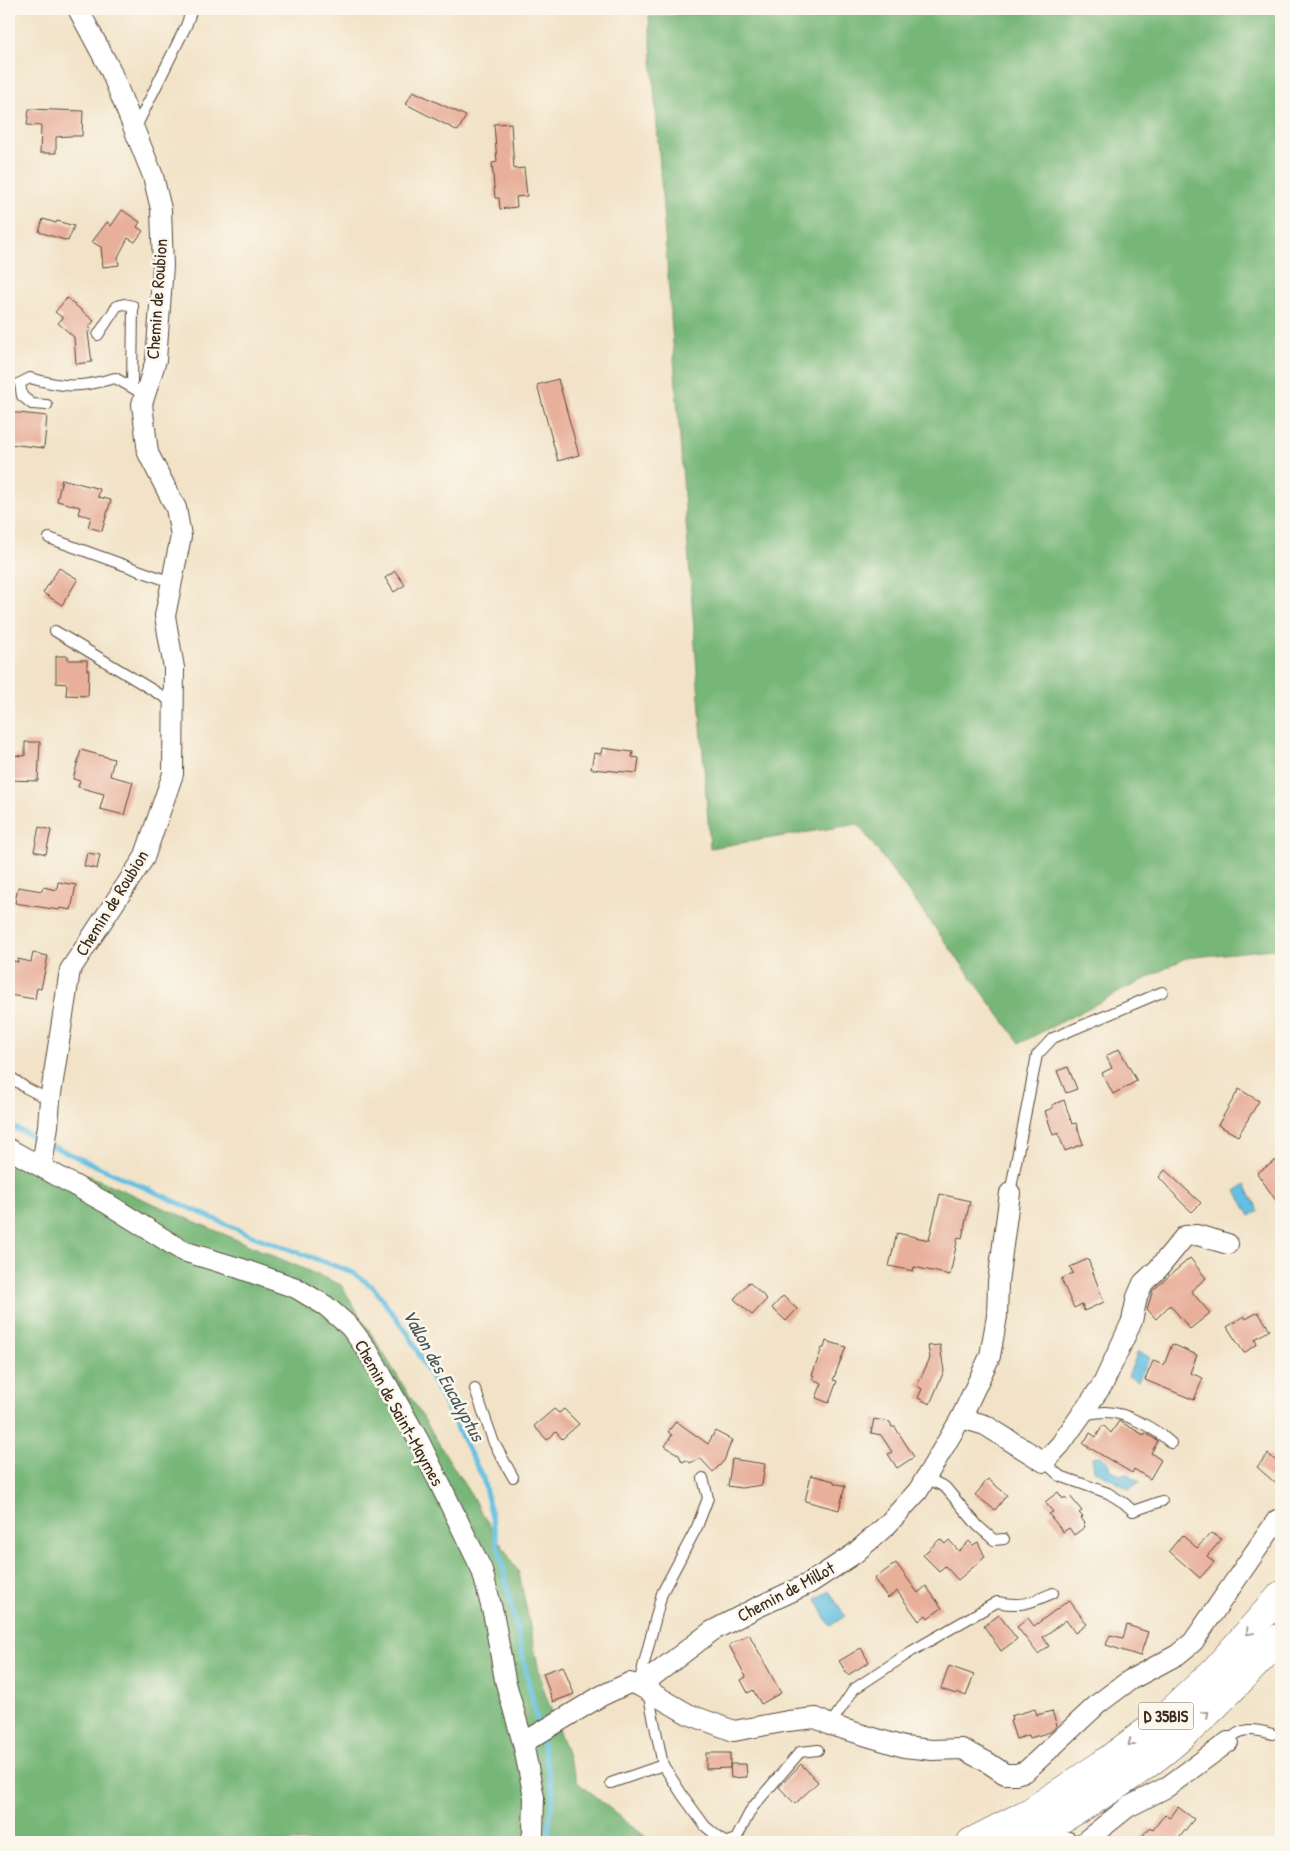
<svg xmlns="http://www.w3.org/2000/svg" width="1290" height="1851" font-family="'Patrick Hand',sans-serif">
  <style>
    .forest { fill: #76b677; stroke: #58704a }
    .water { fill: #64c0e2; stroke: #507580 }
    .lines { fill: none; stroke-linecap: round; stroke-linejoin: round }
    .stream { stroke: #64c0e2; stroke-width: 5 }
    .building { fill: #e8af9a }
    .service-casing { stroke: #564638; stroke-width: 12 }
    .minor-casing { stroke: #564638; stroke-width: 22 }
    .primary-casing { stroke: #564638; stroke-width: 29 }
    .path { stroke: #564638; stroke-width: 3; stroke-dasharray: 1 4; stroke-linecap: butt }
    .service { stroke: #fff; stroke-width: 10 }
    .minor { stroke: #fff; stroke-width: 20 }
    .primary { stroke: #fff; stroke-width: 28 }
    .oneway { stroke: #a79f9a }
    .labels { text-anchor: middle; stroke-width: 5; stroke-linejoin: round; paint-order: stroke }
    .shield { fill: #fbf7ec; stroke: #75685c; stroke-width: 1 }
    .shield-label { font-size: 16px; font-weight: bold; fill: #3b2a1e }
    .street-label { font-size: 18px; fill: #3b2a1e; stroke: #fbf7ec }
    .water-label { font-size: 19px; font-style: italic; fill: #475759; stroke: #fbf7ec }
  </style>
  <rect width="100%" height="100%" fill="#fbf7ec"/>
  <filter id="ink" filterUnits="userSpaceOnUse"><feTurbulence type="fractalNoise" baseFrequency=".02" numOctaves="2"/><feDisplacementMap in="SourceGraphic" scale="10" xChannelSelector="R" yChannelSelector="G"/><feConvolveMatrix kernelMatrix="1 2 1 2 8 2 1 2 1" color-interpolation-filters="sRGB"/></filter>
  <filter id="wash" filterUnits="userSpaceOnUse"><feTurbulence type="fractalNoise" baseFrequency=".0096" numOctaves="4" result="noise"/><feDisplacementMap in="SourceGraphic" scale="20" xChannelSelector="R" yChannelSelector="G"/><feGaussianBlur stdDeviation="1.12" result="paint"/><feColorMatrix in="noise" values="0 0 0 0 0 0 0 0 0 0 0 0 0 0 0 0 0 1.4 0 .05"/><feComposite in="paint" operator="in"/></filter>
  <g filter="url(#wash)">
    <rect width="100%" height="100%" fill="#f2e3c8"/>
    <g class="forest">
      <polygon points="755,9 1281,9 1281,948 1186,958 1020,1043 858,824 710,848 649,17"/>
      <polygon points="9,1141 341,1285 519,1573 542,1685 578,1783 652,1842 9,1842"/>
    </g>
    <g class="water">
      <polygon points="1245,1185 1259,1211 1250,1216 1236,1191"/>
      <polygon points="1138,1352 1150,1357 1138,1381 1128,1376"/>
      <polygon points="1099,1456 1109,1462 1109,1469 1120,1475 1127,1474 1140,1482 1129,1489 1094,1470 1092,1457"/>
      <polygon points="829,1591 845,1616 830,1626 816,1599"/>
    </g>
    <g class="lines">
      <g class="stream">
        <polyline points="9,1125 42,1141"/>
        <polyline points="50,1145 250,1235 352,1272 373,1287 409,1335 483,1478 539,1729"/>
        <polyline points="541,1737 553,1794 547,1842"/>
      </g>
    </g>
    <g id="blocks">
      <g class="building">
        <polygon points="413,91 466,116 458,131 406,104"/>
        <polygon points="29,109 83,111 82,136 69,136 56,137 56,153 40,153 41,126 27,125"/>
        <polygon points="511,123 514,169 524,168 527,196 516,197 517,207 500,209 499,198 495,198 492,163 497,162 494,124"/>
        <polygon points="122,210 140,222 137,227 143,231 135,242 128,238 118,257 119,265 103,267 101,247 92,242 107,222 111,226"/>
        <polygon points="43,219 56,223 57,221 74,226 68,241 39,232"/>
        <polygon points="67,298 94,321 89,327 91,329 88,333 92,362 76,364 74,337 58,323 63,318 55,312"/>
        <polygon points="558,379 579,455 558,461 537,385"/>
        <polygon points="9,412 47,416 44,448 9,444"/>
        <polygon points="62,479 100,489 98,497 111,500 102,531 88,527 91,517 78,514 80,507 57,501"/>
        <polygon points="59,568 78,579 62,605 43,593"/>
        <polygon points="395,571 405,585 394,592 385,578"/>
        <polygon points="56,656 68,656 68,660 87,660 87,670 89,670 88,696 66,695 67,684 56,683"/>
        <polygon points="25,742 40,742 38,781 9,780 9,755 25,756"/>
        <polygon points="602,748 633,752 632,757 639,758 637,773 591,769 594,753 601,754"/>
        <polygon points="81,750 114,759 110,776 133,782 124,815 100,809 104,794 78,787 80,781 73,779"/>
        <polygon points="39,827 51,830 46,854 34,851"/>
        <polygon points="87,853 100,855 97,869 84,866"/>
        <polygon points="58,882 76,885 71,910 60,908 59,910 15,903 18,887 42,891 43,887 57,890"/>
        <polygon points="33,953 48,956 41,989 37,988 35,999 9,995 9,960 18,962 18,959 31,962"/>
        <polygon points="1119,1049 1137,1081 1113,1094 1102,1073 1112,1068 1106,1056"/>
        <polygon points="1068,1067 1077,1089 1066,1093 1057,1071"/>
        <polygon points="1239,1089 1259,1101 1238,1136 1218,1125"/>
        <polygon points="1064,1100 1072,1124 1076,1123 1083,1144 1065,1151 1058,1133 1053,1135 1045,1111 1053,1108 1052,1105"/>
        <polygon points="1281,1157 1281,1208 1257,1173"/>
        <polygon points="1165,1170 1201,1203 1192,1212 1182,1203 1159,1177"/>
        <polygon points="940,1194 970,1201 962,1238 958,1237 950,1275 914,1267 913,1271 889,1266 897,1233 929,1240"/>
        <polygon points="1190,1258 1206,1278 1191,1291 1210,1313 1190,1329 1170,1305 1156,1319 1147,1309 1153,1290"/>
        <polygon points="1088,1259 1104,1302 1084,1311 1082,1304 1074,1308 1061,1279 1073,1273 1070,1267"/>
        <polygon points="749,1282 767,1299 752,1315 734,1299"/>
        <polygon points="783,1296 797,1309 786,1321 772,1308"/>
        <polygon points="1258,1312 1270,1330 1255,1339 1257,1344 1244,1353 1227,1327 1244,1316 1246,1319"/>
        <polygon points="826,1341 846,1347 833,1380 837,1381 829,1403 816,1398 822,1383 812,1379 814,1376 812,1375 822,1348 824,1348"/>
        <polygon points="1172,1344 1197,1355 1190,1373 1203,1378 1194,1400 1145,1380 1153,1361 1164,1365"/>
        <polygon points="940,1345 944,1371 930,1404 918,1398 922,1389 917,1386 930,1358 928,1346"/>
        <polygon points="554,1409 559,1413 564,1409 579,1424 562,1439 556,1432 547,1440 534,1426"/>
        <polygon points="874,1419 890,1422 892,1427 895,1427 914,1457 897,1468 888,1454 892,1452 881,1435 871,1433"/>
        <polygon points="676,1421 708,1444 715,1431 732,1440 724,1461 713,1472 700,1458 690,1463 687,1460 682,1462 679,1455 665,1446 672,1435 668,1432"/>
        <polygon points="1119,1421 1144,1435 1145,1433 1158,1441 1151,1453 1161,1460 1150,1479 1134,1469 1132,1473 1083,1444 1090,1433 1096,1437 1103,1425 1111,1433"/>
        <polygon points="1268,1454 1281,1465 1281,1488 1257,1467"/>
        <polygon points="732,1459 765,1464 762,1485 741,1488 728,1486"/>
        <polygon points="811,1475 834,1481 834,1483 845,1486 839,1510 805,1501"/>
        <polygon points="988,1479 1007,1495 995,1510 975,1495"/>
        <polygon points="1058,1492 1063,1499 1065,1497 1067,1499 1070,1496 1082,1511 1079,1513 1083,1517 1081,1518 1085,1523 1083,1525 1085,1527 1074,1535 1069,1528 1063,1532 1049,1514 1053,1512 1045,1502"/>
        <polygon points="1211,1533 1222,1539 1207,1556 1214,1562 1200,1578 1169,1551 1182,1535 1197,1548"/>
        <polygon points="940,1539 945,1544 949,1540 959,1551 969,1541 973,1545 978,1542 985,1557 958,1580 945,1566 939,1571 923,1555"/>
        <polygon points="896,1563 918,1593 926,1586 942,1608 928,1618 926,1615 919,1621 897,1591 888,1598 874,1579"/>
        <polygon points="1069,1600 1087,1624 1075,1633 1066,1620 1043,1637 1049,1646 1038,1654 1017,1627 1028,1618 1034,1626"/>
        <polygon points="999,1615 1017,1639 1001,1651 984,1626"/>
        <polygon points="1127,1625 1148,1632 1140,1656 1106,1645 1110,1635 1123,1638"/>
        <polygon points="749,1634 781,1693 761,1704 753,1690 748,1693 741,1680 746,1677 729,1645"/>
        <polygon points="861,1648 869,1662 848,1675 839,1661"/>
        <polygon points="563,1666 574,1694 553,1702 543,1673"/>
        <polygon points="949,1666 974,1675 966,1696 957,1692 956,1694 941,1689"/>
        <polygon points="1035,1709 1037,1715 1052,1711 1057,1726 1050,1732 1030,1738 1029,1735 1016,1739 1010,1721 1012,1720 1011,1716"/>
        <polygon points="706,1753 730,1753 730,1768 706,1769"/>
        <polygon points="730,1764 746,1764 747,1777 731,1778"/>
        <polygon points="801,1764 818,1782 795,1804 779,1787"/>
        <polygon points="1178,1807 1194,1819 1176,1842 1137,1842 1150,1827 1153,1830 1165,1814 1170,1818"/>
      </g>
    </g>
  </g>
  <g filter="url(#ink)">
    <use href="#blocks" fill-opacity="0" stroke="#564638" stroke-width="1"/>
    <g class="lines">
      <defs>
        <g id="service">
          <polyline points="134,128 138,123 186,26 192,9"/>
          <polyline points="98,335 117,306 124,304 133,306 132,387"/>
          <path d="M 47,405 L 32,404 L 22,396 L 20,383 L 30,378 C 66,388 79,388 115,378 L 145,395"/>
          <polyline points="49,538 171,582"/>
          <polyline points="55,631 174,703"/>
          <polyline points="9,1076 26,1088 50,1100"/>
          <polyline points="1010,1193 1037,1055 1053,1038 1162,992"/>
          <polyline points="475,1389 494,1443 513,1477"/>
          <path d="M 1082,1415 C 1089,1414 1098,1412 1105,1412 C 1126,1412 1156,1429 1171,1443"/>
          <polyline points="1044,1462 1060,1476 1108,1493 1124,1503 1133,1511 1162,1501"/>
          <polyline points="926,1478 945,1487 978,1526 994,1540 1004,1539"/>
          <polyline points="639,1683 662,1593 697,1527 708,1498 703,1478"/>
          <polyline points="648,1692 663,1765 683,1796 705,1826 724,1842"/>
          <path d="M 830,1725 L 854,1689 L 912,1651 L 997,1602 C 1022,1607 1030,1603 1053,1593"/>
          <path d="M 1228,1742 C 1239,1726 1255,1729 1272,1734"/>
          <polyline points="611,1783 663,1765"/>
          <polyline points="727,1842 736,1839 752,1808 800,1752 818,1750"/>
        </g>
        <g id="minor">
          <polyline points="9,1149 108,1204 183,1251 239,1268 296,1288 326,1306 350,1327 368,1351 419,1441 482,1570 494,1617 505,1680 523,1743 534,1797 533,1834 530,1842"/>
          <polyline points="42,1166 48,1126 50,1100 70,970 144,858 173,774 174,668 165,616 181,536 176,508 148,453 142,404 156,360 163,266 161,209 153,176 110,69 78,9"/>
          <polyline points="961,1418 985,1425 1044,1462 1060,1445 1103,1384 1132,1321 1137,1297 1143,1283 1158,1269 1185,1236 1197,1235 1228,1244"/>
          <polyline points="638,1685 688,1714 734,1731 788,1721 816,1718 830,1725 904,1747 932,1750 962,1749 987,1762 1005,1774 1016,1774 1026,1771 1099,1703 1130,1680 1177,1655 1193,1642 1277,1520"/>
          <polyline points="523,1743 601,1696 629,1683 638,1685 653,1676 712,1631 758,1607 810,1583 854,1554 887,1525 918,1491 961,1418 990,1356 997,1316 998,1282 1010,1193"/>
          <polyline points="1038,1833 1068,1842"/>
          <polyline points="1084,1842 1128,1807 1167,1787 1228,1742"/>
        </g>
        <g id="primary">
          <polyline points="971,1842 1030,1812 1101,1765 1162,1720 1214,1671 1281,1595"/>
          <path d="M 1020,1842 C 1074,1813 1133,1779 1179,1739 C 1216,1707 1249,1672 1281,1637"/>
        </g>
      </defs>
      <use href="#service" class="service-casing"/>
      <use href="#minor" class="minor-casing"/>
      <use href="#primary" class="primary-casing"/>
      <polyline class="path" points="943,1842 950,1838"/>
      <use href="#service" class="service"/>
      <use href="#minor" class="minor"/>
      <use href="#primary" class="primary"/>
    </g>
    <defs><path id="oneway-chevron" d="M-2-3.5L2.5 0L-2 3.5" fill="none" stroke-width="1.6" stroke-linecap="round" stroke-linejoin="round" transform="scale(1.25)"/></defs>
    <g class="oneway">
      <use href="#oneway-chevron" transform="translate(1249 1632) rotate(131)"/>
      <use href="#oneway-chevron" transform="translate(1206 1714) rotate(-43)"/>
      <use href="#oneway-chevron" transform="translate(1131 1743) rotate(143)"/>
    </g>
  </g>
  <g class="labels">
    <rect class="shield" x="1138.5" y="1702.5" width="55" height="27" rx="4"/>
    <g class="shield-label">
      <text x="1166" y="1722">D 35BIS</text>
    </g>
    <g class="street-label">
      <text transform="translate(157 299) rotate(-86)" y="6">Chemin de Roubion</text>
      <text transform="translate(112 903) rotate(-58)" y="6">Chemin de Roubion</text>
      <text transform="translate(399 1413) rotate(61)" y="6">Chemin de Saint-Maymes</text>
      <text transform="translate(786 1592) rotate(-28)" y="6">Chemin de Millot</text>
    </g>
    <g class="water-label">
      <text transform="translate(444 1375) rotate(61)" y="7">Vallon des Eucalyptus</text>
    </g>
  </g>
  <rect width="1290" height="1851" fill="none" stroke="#fbf7ec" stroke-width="30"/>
</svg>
